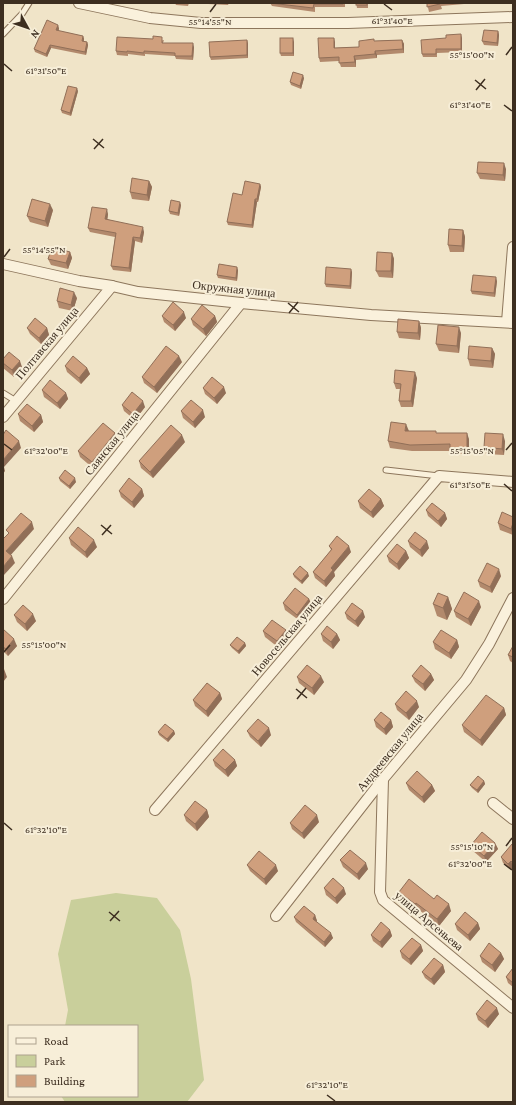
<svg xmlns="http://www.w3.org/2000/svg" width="516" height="1105" font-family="'Crimson Pro',serif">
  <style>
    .green { fill: #c9cf9b }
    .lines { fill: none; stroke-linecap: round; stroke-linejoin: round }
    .lane-casing { stroke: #8d765c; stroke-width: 7 }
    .street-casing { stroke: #8d765c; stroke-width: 12 }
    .lane { stroke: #faf1dc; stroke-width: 5 }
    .street { stroke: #faf1dc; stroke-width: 10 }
    .wall { fill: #b2896c }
    .shaded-wall { fill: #916f58 }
    .building { fill: #cf9f7d; stroke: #916f58 }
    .ticks { fill: none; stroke: #3d2e20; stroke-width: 1.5 }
    .labels { text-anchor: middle; stroke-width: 4; stroke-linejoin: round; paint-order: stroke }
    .street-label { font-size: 12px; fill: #3d2e20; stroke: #f7eed8 }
    .ticks-label { font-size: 10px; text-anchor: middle; fill: #3d2e20; stroke: #f7eed8; stroke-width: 4; stroke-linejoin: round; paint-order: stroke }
  </style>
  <rect width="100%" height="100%" fill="#f0e4c8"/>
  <polygon class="green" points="116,893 157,898 180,930 191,979 204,1080 187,1102 65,1102 61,1096 137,1096 137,1026 65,1026 68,1010 58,954 71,900"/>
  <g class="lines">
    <defs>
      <g id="lane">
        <polyline points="3,34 22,14 29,3"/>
        <polyline points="3,393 16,401"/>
        <polyline points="386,470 439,476"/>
      </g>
      <g id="street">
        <polyline points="79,3 150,18 201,23 348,23 513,17"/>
        <polyline points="3,264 79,281 112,286 138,292 241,303 371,315 513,323"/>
        <polyline points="507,322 513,247"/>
        <polyline points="3,417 112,286"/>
        <polyline points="3,599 241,303"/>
        <polyline points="383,779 380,892 383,900 513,1008"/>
        <polyline points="493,803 513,819"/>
        <polyline points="155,810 439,476 513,482"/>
        <polyline points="276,916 383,779 466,680 489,644 513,598"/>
      </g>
    </defs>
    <use href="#lane" class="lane-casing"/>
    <use href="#street" class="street-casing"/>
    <use href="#lane" class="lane"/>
    <use href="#street" class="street"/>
  </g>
  <g class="wall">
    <polygon points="175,3 189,3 188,6 176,5"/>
    <polygon points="208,3 229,3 228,5 208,4"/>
    <polygon points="270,3 345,3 345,7 315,7 315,12 272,6"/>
    <polygon points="356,3 368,3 368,8 357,8"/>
    <polygon points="427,3 464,3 464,4 441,6 442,9 429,12"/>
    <polygon points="58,25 59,29 58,31 83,36 84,39 84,41 87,42 88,45 86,55 51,48 47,57 35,52 34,49"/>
    <polygon points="498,31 499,35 498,46 484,45 482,41"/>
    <polygon points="462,38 462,52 437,53 437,57 423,57 422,54"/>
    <polygon points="374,39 374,41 402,40 404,44 404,53 377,55 377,58 356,60 356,67 341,67 339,61 320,62 319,58 335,42 335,48 359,47"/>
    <polygon points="164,40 163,43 194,47 193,60 176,59 175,56 145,54 145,56 128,54 128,56 117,55 116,51"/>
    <polygon points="247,40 248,44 248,58 211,60 210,57"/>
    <polygon points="294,42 294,56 281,56 280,53"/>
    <polygon points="304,78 301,89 291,85 290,82"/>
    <polygon points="78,91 71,116 62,113 61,110"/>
    <polygon points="506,169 505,181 480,179 477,173"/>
    <polygon points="149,181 152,187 149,201 132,199 130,192"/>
    <polygon points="260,184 261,187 258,202 257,202 253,228 228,225 227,222 242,195"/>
    <polygon points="181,205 179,216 170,214 169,211"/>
    <polygon points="53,210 48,227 30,222 27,216"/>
    <polygon points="108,214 107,219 144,232 142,243 135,241 131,272 113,270 111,266 115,237 90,232 88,228"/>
    <polygon points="463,230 465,237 464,252 450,252 448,245"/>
    <polygon points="70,252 72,258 68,269 51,265 48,259"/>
    <polygon points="392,253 394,259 393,278 379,277 376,271"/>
    <polygon points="238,270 237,281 218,278 217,275"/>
    <polygon points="352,272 351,289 326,287 325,284"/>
    <polygon points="497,281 495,297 472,294 471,291"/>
    <polygon points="77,298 73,311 59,308 57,301"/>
    <polygon points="162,316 186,318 175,331 164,322"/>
    <polygon points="215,316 217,322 206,336 193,325 191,319"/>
    <polygon points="419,321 421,328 420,340 399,338 397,332"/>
    <polygon points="27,328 47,328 49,335 41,344 30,334"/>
    <polygon points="461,333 459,353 439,351 436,344"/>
    <polygon points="492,348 495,354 493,368 470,366 468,359"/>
    <polygon points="3,359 22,367 14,377 3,368"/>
    <polygon points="182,362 157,393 144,383 142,377"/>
    <polygon points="65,366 87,368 90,374 81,384 67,372"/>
    <polygon points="417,378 413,407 401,407 399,401 400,389 396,389 394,383"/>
    <polygon points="203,388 226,393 217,404 205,394"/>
    <polygon points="42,390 66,393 68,399 60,409 44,397"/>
    <polygon points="122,405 145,407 135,420 124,411"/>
    <polygon points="181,411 205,417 195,428 183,418"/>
    <polygon points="18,414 41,415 43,422 34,432 20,421"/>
    <polygon points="409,431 437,433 469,439 469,454 453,454 451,451 412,451 390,448 388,441"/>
    <polygon points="117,439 94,469 80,457 78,451"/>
    <polygon points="505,441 504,455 486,454 484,447"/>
    <polygon points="185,442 153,478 141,468 139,461"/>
    <polygon points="59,478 76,482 70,489 60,481"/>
    <polygon points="142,489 144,496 134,508 121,497 119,491"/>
    <polygon points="381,499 384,506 373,518 360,508 358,501"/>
    <polygon points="426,510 445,513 447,519 441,527 428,516"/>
    <polygon points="513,517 513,535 500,530 498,523"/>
    <polygon points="69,538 97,547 87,558 71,545"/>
    <polygon points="408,541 429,548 422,557 410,547"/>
    <polygon points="329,546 351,552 334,572 335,576 326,587 315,578 313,572 331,550"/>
    <polygon points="406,551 409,558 399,570 389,562 387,556"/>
    <polygon points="293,574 309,576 302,584 294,577"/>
    <polygon points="501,576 492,593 480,587 478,581"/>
    <polygon points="448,597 452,609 447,620 437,616 433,604"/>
    <polygon points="309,599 312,606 300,621 285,610 283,603"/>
    <polygon points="481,607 471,626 456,617 454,611"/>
    <polygon points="345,613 365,617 358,627 347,619"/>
    <polygon points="14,615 36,621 27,631 17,622"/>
    <polygon points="3,629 17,646 8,656 3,651"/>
    <polygon points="286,630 288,637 279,648 265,637 263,631"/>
    <polygon points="321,634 337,634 340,640 333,649 323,641"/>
    <polygon points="457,640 459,647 451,659 435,649 433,642"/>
    <polygon points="245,643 246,646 239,654 232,648 230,645"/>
    <polygon points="513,646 513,663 510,661 508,655"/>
    <polygon points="431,674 434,680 425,691 415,682 412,676"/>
    <polygon points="297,677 324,682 314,695 299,683"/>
    <polygon points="220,693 222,699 208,717 195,706 193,700"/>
    <polygon points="395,704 419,707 409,720 397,710"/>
    <polygon points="504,708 506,715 482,746 464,732 462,725"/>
    <polygon points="374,720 391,720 393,727 386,735 376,727"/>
    <polygon points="174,731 175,734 168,742 159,735 158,732"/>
    <polygon points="247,731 271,735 261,747 250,737"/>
    <polygon points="213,760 235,760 237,766 228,777 215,766"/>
    <polygon points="484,781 485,784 478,793 472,788 470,785"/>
    <polygon points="406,783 432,785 435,791 424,803 409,790"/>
    <polygon points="207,810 209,817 197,831 186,821 184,815"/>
    <polygon points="319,822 304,839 292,829 290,823"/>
    <polygon points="495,843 498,849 486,862 473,851 471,845"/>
    <polygon points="513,845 513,867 511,870 503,863 501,857"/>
    <polygon points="340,860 368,869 359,880 343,867"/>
    <polygon points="247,865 278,871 266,885 250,871"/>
    <polygon points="324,888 346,894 337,904 326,895"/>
    <polygon points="399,892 434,899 451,911 439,926 418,909 417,911 401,898"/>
    <polygon points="315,915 317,921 316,922 333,938 325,947 296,922 294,917"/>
    <polygon points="478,923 480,929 470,941 457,930 455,924"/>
    <polygon points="390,930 392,936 382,948 373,941 371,935"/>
    <polygon points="421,945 423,951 411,965 402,958 400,951"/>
    <polygon points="501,953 504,959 495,972 482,962 480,956"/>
    <polygon points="443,965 445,972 434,985 425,978 422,972"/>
    <polygon points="513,968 513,987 508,983 506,977"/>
    <polygon points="476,1014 499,1014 488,1028 478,1020"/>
  </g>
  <g class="shaded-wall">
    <polygon points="58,25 59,29 57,33 56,30"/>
    <polygon points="498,31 499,35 498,46 497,43"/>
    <polygon points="461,34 462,38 462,52 461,49"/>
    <polygon points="83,36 84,39 83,44 82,41"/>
    <polygon points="293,38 294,42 294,56 293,53"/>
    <polygon points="334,38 335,42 335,52 334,48"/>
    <polygon points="247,40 248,44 248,58 247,55"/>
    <polygon points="402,40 404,44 404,53 403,49"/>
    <polygon points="87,42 88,45 86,55 85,52"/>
    <polygon points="193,43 194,47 193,60 192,56"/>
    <polygon points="50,45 51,48 47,57 46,54"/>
    <polygon points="375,51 377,55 377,58 375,54"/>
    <polygon points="354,56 356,60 356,67 355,62"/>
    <polygon points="303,75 304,78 301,89 300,86"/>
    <polygon points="77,88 78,91 71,116 70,113"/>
    <polygon points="504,163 506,169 505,181 503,175"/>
    <polygon points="149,181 152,187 149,201 147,195"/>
    <polygon points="260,184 261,187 258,202 257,199"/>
    <polygon points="255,199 257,202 253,228 252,225"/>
    <polygon points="180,202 181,205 179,216 178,213"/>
    <polygon points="50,204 53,210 48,227 45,221"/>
    <polygon points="107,209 108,214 107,223 105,219"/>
    <polygon points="143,227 144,232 142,243 140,238"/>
    <polygon points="463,230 465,237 464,252 462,246"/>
    <polygon points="133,237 135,241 131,272 129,268"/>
    <polygon points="70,252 72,258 68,269 66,263"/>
    <polygon points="392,253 394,259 393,278 391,271"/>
    <polygon points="237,267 238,270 237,281 236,278"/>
    <polygon points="351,269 352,272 351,289 350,286"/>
    <polygon points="496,277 497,281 495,297 494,293"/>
    <polygon points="3,289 4,293 3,307"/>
    <polygon points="74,292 77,298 73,311 71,305"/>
    <polygon points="184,312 186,318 175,331 173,325"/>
    <polygon points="215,316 217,322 206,336 203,329"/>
    <polygon points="419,321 421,328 420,340 418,333"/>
    <polygon points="459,327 461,333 459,353 457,346"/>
    <polygon points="47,328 49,335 41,344 39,338"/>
    <polygon points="492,348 495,354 493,368 491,361"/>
    <polygon points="179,356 182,362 157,393 154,387"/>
    <polygon points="20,361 22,367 14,377 12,370"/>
    <polygon points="87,368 90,374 81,384 79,378"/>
    <polygon points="415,372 417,378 413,407 411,401"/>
    <polygon points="224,387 226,393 217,404 214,398"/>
    <polygon points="66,393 68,399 60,409 57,403"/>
    <polygon points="143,401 145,407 135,420 133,414"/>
    <polygon points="203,410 205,417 195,428 193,422"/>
    <polygon points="41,415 43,422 34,432 32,426"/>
    <polygon points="406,424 409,431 405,431"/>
    <polygon points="115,433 117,439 94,469 92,462"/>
    <polygon points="467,433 469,439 469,454 467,448"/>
    <polygon points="503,434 505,441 504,455 502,449"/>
    <polygon points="182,435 185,442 153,478 150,472"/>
    <polygon points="19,441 21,448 4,467 5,471 3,474 3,460"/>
    <polygon points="75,478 76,482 70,489 69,486"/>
    <polygon points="142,489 144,496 134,508 132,502"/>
    <polygon points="381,499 384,506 373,518 371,512"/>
    <polygon points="445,513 447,519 441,527 438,521"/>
    <polygon points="32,522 34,529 9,557 6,551"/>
    <polygon points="513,523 513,535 511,529"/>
    <polygon points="94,540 97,547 87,558 85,552"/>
    <polygon points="427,541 429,548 422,557 420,550"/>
    <polygon points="349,546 351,552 334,572 335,576 326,587 324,581 331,568"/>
    <polygon points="406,551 409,558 399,570 397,564"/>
    <polygon points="12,556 15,563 3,576 3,567"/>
    <polygon points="499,569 501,576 492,593 490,587"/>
    <polygon points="308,573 309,576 302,584 301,581"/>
    <polygon points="448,597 452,609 447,620 443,608"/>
    <polygon points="309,599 312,606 300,621 297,615"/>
    <polygon points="479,601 481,607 471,626 468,619"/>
    <polygon points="363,611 365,617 358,627 355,621"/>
    <polygon points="33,614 36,621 27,631 25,624"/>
    <polygon points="286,630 288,637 279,648 277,641"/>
    <polygon points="337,634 340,640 333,649 331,642"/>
    <polygon points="14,639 17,646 8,656 6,649"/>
    <polygon points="457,640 459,647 451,659 449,653"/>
    <polygon points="245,643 246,646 239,654 238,651"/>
    <polygon points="4,669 7,677 3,682 3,670"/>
    <polygon points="431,674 434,680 425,691 423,684"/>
    <polygon points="321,676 324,682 314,695 312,688"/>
    <polygon points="220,693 222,699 208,717 206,711"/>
    <polygon points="417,701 419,707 409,720 406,713"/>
    <polygon points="504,708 506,715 482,746 480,740"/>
    <polygon points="391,720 393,727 386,735 384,729"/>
    <polygon points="269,728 271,735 261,747 258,741"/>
    <polygon points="174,731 175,734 168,742 167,739"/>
    <polygon points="235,760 237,766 228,777 225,770"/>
    <polygon points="484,781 485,784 478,793 477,790"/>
    <polygon points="432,785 435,791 424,803 422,797"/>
    <polygon points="207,810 209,817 197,831 195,824"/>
    <polygon points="317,815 319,822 304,839 302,833"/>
    <polygon points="495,843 498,849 486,862 484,856"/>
    <polygon points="511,861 513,867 511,870 508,864"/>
    <polygon points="366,863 368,869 359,880 357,874"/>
    <polygon points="276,865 278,871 266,885 264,879"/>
    <polygon points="344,888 346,894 337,904 335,898"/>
    <polygon points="416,903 418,909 417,911 415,904"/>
    <polygon points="449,904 451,911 439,926 437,919"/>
    <polygon points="315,915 317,921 315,924 313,919"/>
    <polygon points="478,923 480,929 470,941 468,935"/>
    <polygon points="390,930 392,936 382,948 380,942"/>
    <polygon points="331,933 333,938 325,947 324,942"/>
    <polygon points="421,945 423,951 411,965 409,959"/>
    <polygon points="501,953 504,959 495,972 492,965"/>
    <polygon points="443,965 445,972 434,985 431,979"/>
    <polygon points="497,1008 499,1014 488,1028 485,1021"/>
  </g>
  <g class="building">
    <polygon points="270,3 343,3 343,4 314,4 313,8"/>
    <rect x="356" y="3" width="11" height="2"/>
    <polygon points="427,3 440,3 440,4 427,7"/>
    <polygon points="47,20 58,25 56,30 83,36 82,41 87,42 85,52 50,45 46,54 34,49"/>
    <polygon points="484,30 498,31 497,43 482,41"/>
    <polygon points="461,34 461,49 436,49 436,54 422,54 421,40 446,38 446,35"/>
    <polygon points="153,36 162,37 162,43 193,43 192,56 175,56 175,53 144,51 144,53 127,51 127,52 116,51 117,37 153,39"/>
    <rect x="280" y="38" width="13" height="15"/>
    <polygon points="318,38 334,38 334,48 359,47 359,41 374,39 374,41 402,40 403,49 375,51 375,54 354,56 355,62 339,63 339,57 319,58"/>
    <polygon points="247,40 247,55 210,57 209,42"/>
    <polygon points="293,72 303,75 300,86 290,82"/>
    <polygon points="68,86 77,88 70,113 61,110"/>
    <polygon points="478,162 504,163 503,175 477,173"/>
    <polygon points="132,178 149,181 147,195 130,192"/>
    <polygon points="245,181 260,184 257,199 255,199 252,225 227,222 233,193 242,195"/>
    <polygon points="32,199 50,204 45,221 27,216"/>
    <polygon points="171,200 180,202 178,213 169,211"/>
    <polygon points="92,207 107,209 105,219 143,227 140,238 133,237 129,268 111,266 116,233 88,228"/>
    <polygon points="449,229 463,230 462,246 448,245"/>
    <polygon points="52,247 70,252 66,263 48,259"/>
    <polygon points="377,252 392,253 391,271 376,271"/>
    <polygon points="219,264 237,267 236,278 217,275"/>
    <polygon points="326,267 351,269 350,286 325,284"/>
    <polygon points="473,275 496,277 494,293 471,291"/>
    <polygon points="60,288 74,292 71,305 57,301"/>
    <polygon points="173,302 184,312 173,325 162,316"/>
    <polygon points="202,305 215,316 203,329 191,319"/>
    <polygon points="35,318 47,328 39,338 27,328"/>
    <polygon points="398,319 419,321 418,333 397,332"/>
    <polygon points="438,325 459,327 457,346 436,344"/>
    <polygon points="166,346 179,356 154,387 142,377"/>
    <polygon points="469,346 492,348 491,361 468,359"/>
    <polygon points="9,352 20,361 12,370 3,363 3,359"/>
    <polygon points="73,356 87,368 79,378 65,366"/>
    <polygon points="395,370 415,372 411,401 399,401 401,384 394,383"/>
    <polygon points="212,377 224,387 214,398 203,388"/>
    <polygon points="50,380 66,393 57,403 42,390"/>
    <polygon points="132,392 143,401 133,414 122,405"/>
    <polygon points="191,400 203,410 193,422 181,411"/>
    <polygon points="27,404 41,415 32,426 18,414"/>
    <polygon points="391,422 406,424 405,431 436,431 436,433 467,433 467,448 450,448 450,444 410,445 388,441"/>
    <polygon points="103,423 115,433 92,462 78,451"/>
    <polygon points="171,425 182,435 150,472 139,461"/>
    <polygon points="6,430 19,441 3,460 3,435"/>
    <polygon points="485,433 503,434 502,449 484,447"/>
    <polygon points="65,470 75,478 69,486 59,478"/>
    <polygon points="129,478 142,489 132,502 119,491"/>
    <polygon points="369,489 381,499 371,512 358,501"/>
    <polygon points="432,503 445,513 438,521 426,510"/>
    <polygon points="502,512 513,517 513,523 511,529 498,523"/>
    <polygon points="21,513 32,522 6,551 12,556 3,567 3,539 9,533 6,530"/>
    <polygon points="78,527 94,540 85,552 69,538"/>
    <polygon points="415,532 427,541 420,550 408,541"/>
    <polygon points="337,536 349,546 331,568 333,570 324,581 313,572 332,549 329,546"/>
    <polygon points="397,544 406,551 397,564 387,556"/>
    <polygon points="487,563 499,569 490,587 478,581"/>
    <polygon points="300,566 308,573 301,581 293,574"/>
    <polygon points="295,588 309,599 297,615 283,603"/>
    <polygon points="464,592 479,601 468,619 454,611"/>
    <polygon points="438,593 448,597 443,608 433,604"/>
    <polygon points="352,603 363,611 355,621 345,613"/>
    <polygon points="23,605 33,614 25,624 14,615"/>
    <polygon points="272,620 286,630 277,641 263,631"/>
    <polygon points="327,626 337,634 331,642 321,634"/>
    <polygon points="3,629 14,639 6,649 3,647"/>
    <polygon points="441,630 457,640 449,653 433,642"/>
    <polygon points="237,637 245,643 238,651 230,645"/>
    <polygon points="513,646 513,657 508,655"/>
    <polygon points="307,665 321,676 312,688 297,677"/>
    <polygon points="421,665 431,674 423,684 412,676"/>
    <polygon points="207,683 220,693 206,711 193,700"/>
    <polygon points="406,691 417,701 406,713 395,704"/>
    <polygon points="486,695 504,708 480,740 462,725"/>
    <polygon points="381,712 391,720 384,729 374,720"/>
    <polygon points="258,719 269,728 258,741 247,731"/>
    <polygon points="165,724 174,731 167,739 158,732"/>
    <polygon points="223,749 235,760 225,770 213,760"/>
    <polygon points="417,771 432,785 422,797 406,783"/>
    <polygon points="478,776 484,781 477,790 470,785"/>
    <polygon points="195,801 207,810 195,824 184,815"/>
    <polygon points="305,805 317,815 302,833 290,823"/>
    <polygon points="482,832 495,843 484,856 471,845"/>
    <polygon points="512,844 513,845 513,863 511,861 508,864 501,857"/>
    <polygon points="350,850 366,863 357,874 340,860"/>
    <polygon points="259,851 276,865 264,879 247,865"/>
    <polygon points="333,878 344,888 335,898 324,888"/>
    <polygon points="409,879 434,899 437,895 449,904 437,919 416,903 415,904 399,892"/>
    <polygon points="304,906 315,915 313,919 331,933 324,942 294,917"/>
    <polygon points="465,912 478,923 468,935 455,924"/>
    <polygon points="381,922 390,930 380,942 371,935"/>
    <polygon points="412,938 421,945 409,959 400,951"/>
    <polygon points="489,943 501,953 492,965 480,956"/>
    <polygon points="434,958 443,965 431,979 422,972"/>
    <polygon points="513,968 513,983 506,977"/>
    <polygon points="487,1000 497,1008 485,1021 476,1014"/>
  </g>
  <path class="ticks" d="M 384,4 L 392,10M 210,12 L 216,4M 506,55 L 512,47M 4,64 L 12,71M 475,80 L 486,89M 476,90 L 485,79M 504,105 L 512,111M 93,139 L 104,148M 94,149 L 103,139M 4,257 L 10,249M 288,303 L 299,312M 289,313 L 298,302M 4,444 L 12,450M 506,450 L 512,443M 504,484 L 512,491M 101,525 L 112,534M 102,535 L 111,525M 4,652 L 10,645M 296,689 L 307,698M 297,699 L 306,688M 4,823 L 12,830M 506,846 L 512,838M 504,864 L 512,870M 109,912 L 120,921M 110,921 L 119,911M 327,1095 L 335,1101"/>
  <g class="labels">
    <g class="street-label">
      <text transform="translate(234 289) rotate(6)" y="4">Окружная улица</text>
      <text transform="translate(47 343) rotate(-50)" y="4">Полтавская улица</text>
      <text transform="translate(112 443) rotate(-51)" y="4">Саянская улица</text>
      <text transform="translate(287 635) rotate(-50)" y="4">Новосельская улица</text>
      <text transform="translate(390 752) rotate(-51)" y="4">Андреевская улица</text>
      <text transform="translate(429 921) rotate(40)" y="4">улица Арсеньева</text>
    </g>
  </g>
  <g class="ticks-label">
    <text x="392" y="24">61°31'40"E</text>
    <text x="210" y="25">55°14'55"N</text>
    <text x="472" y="58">55°15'00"N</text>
    <text x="46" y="74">61°31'50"E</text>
    <text x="470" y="108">61°31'40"E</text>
    <text x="44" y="253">55°14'55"N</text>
    <text x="46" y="454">61°32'00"E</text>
    <text x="472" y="454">55°15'05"N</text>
    <text x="470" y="488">61°31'50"E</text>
    <text x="44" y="648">55°15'00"N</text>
    <text x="46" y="833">61°32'10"E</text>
    <text x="472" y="850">55°15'10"N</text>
    <text x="470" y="867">61°32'00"E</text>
    <text x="327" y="1088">61°32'10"E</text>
  </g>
  <rect width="516" height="1105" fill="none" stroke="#3d2e20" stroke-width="8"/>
  <rect x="8" y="1025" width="130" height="72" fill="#f7eed8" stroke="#ada18e"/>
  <rect x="16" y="1038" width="20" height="6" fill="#faf1dc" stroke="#ada18e"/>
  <text x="44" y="1045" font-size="12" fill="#3d2e20">Road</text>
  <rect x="16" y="1055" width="20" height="12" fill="#c9cf9b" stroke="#ada18e"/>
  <text x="44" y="1065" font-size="12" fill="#3d2e20">Park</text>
  <rect x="16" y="1075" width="20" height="12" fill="#cf9f7d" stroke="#ada18e"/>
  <text x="44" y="1085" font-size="12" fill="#3d2e20">Building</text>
  <g transform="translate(28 28) rotate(130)" stroke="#f7eed8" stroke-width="3" paint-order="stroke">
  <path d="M0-3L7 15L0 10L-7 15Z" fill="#3d2e20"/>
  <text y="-6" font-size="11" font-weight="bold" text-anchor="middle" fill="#3d2e20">N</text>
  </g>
</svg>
